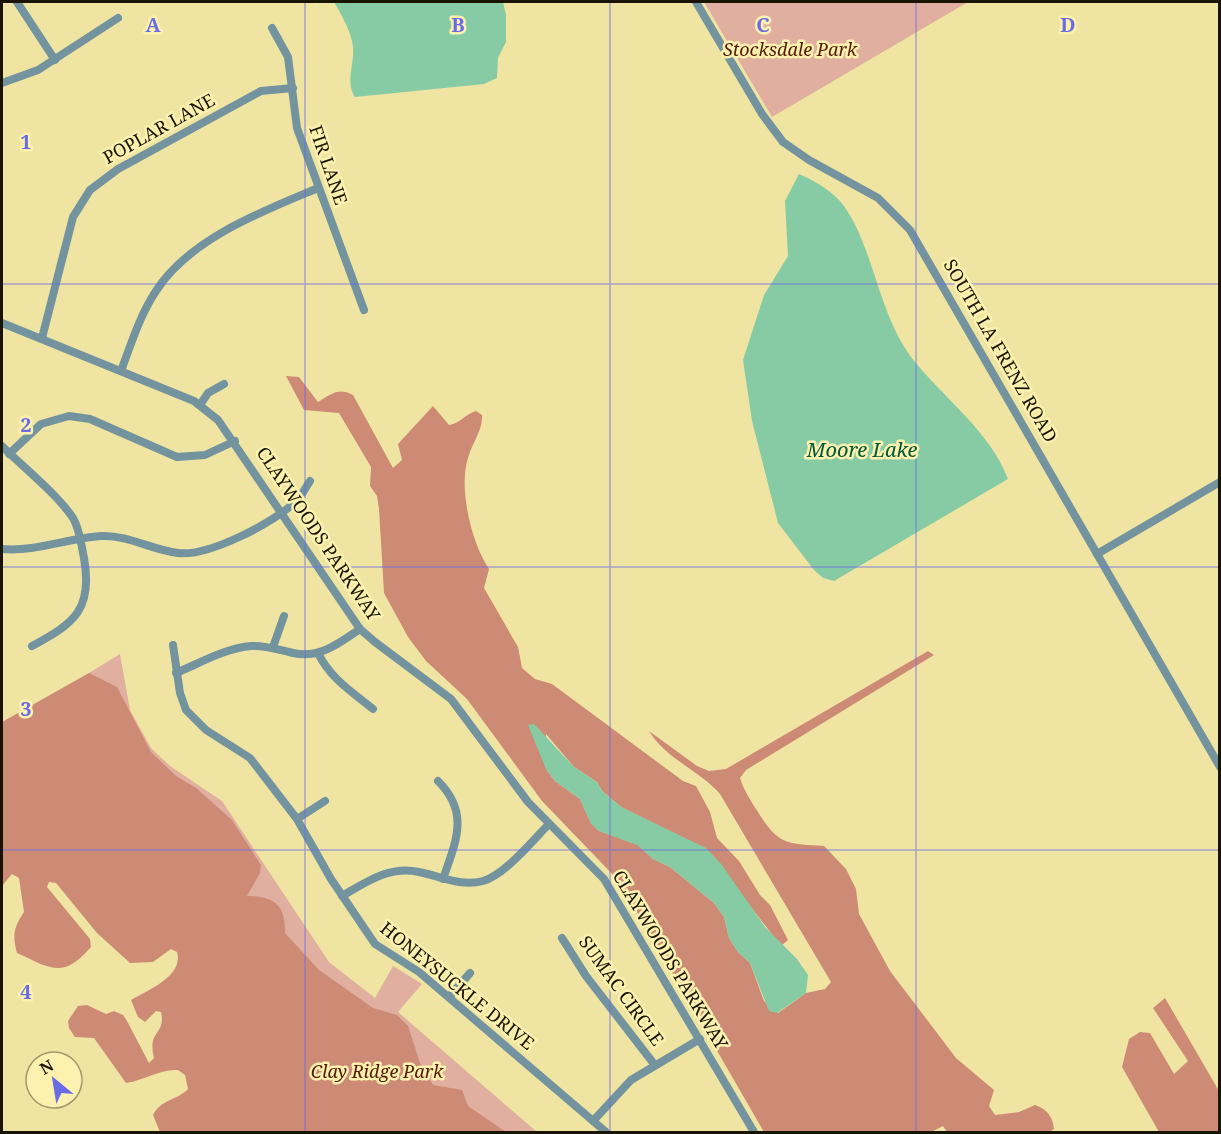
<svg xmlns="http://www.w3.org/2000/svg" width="1221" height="1134" font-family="'Noto Serif',serif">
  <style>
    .green { fill: #e1af9f }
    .forest { fill: #cd8b75 }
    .water { fill: #87cba5 }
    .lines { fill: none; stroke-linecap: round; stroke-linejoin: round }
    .minor { stroke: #73949e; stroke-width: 8 }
    .grid { fill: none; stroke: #6a6ce5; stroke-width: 1.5; stroke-opacity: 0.55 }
    .labels { text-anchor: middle; stroke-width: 5; stroke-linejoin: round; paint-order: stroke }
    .park-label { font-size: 18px; font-style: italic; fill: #541802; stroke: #fdf1b0 }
    .street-label { font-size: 18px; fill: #191400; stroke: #fdf1b0 }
    .water-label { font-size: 20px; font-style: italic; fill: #005937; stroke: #fdf1b0 }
    .grid-label { font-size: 20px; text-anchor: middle; font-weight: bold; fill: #6a6ce5; stroke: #fdf1b0; stroke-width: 5; stroke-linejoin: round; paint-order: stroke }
  </style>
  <rect width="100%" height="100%" fill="#f0e4a3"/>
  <g class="green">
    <polygon points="704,2 968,2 772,117"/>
    <polygon points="120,654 130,710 151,748 170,766 222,801 329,962 375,998 393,966 422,984 398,1012 537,1132 342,1132 89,673"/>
  </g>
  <g class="forest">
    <path d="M 286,376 L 299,377 L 318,402 C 331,394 339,387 353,395 L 393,468 L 402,460 L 398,444 L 433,406 L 449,425 C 461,423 465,414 476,411 L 482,415 C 483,430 472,443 468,458 C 458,489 472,544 489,569 L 484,588 L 518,647 L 522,668 L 535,679 L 552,684 L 683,781 L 696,786 L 710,812 L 717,838 L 739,861 L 760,895 L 770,905 L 788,940 L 781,946 L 706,849 L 621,807 L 602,791 L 597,782 L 574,767 L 546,734 L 546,769 L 555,781 L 580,799 L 591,823 L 599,831 L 637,844 L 653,859 L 670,867 L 714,903 L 724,917 L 729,938 L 738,952 L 750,963 L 764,1001 L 778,1013 L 806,993 L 825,989 L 831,982 L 720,794 C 699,770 666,759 649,731 L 697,766 L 709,771 L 726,769 L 928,651 L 934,655 L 746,770 L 740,778 C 744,791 751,801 758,812 C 778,845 787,844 824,846 L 846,869 L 856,889 L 859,914 L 890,971 L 956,1058 L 994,1090 L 989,1106 L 995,1115 L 1019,1112 L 1035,1105 C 1047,1109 1053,1117 1054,1129 L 1049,1132 L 947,1132 L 943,1126 L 931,1132 L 764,1132 L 619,881 L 542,801 L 467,699 L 426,661 L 408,637 L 384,593 L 379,509 L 377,496 L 370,486 L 371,467 L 339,413 L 304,410 Z"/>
    <path d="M 89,673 L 117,687 L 151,752 L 176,776 L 196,788 L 232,820 L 261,865 L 260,873 L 247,896 C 274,896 286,905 285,933 L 319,970 L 373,1008 L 397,1015 L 408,1026 L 420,1063 L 433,1085 L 462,1090 L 468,1106 L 506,1132 L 160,1132 L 153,1115 C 161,1099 178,1100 188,1089 L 185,1075 L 178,1070 C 159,1069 145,1080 126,1083 L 94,1038 L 75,1037 L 69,1028 L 68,1021 L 78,1006 L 87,1005 L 106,1014 L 114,1011 L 123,1015 L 127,1021 L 149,1063 L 154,1058 C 147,1029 166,1036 161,1012 L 156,1011 L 145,1022 L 138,1017 L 131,1000 C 148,990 184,976 177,952 L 171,949 L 153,962 L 130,963 L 97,933 L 56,883 L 49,882 L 47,887 L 90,939 L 91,947 C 63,979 52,969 17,953 C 12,935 14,927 24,912 L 19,878 L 12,874 L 2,886 L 2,722 Z"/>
    <polygon points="1165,998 1219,1091 1219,1132 1159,1132 1122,1067 1129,1039 1140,1032 1150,1033 1174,1074 1188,1061 1153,1008"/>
  </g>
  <g class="water">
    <path d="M 334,2 L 503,2 L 506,15 L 506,42 L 498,58 L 497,78 L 484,84 L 355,97 C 344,80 357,61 352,41 C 349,28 341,14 334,2 Z"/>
    <path d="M 799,174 C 815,181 833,191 844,206 C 874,249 878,312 911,357 C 942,397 990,431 1008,479 L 834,581 L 823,578 L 814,570 L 778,523 L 752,421 L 743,360 L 764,295 L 788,256 L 785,201 Z"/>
    <polygon points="534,724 574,767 597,782 602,791 621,807 706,848 722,865 765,927 797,959 808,975 806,993 777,1013 769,1011 750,963 738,952 729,938 724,917 714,903 670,867 653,859 637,845 599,831 591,824 580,799 555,781 546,769 528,725"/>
  </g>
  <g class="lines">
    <g class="minor">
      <polyline points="17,2 55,60"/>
      <polyline points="696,2 762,114 783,142 809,160 878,198 910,230 1220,767"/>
      <polyline points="272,28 288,57 297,128 364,310"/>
      <polyline points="2,83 38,70 118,18"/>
      <polyline points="2,323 194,401 218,420 360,629 375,642 451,699 528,802 604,879 754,1132"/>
      <polyline points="42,338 73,217 90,190 118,169 261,91 293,88"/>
      <path d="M 121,371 C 131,344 140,315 156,291 C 189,239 263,211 318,188"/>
      <polyline points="200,405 208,393 224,384"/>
      <path d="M 2,446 C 22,466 58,495 73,518 C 80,530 81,544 84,558 C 93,609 75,623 32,646"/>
      <polyline points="9,454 41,424 69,416 90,419 177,457 205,455 235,441"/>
      <path d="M 2,549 C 36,552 68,538 102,536 C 128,535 152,550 178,553 C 208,557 276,522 297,500 C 302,495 306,487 310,481"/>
      <polyline points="1097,554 1220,482"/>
      <polyline points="173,645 180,693 186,710 206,730 250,758 297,819 331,879 375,944 419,972 606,1132"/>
      <polyline points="273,647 284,616"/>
      <path d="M 318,653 C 330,678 352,692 373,709"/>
      <path d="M 176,673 C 200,663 226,648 251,646 C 266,645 279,650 293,653 C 320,659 339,643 360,629"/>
      <path d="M 438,781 C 470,813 456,841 443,879"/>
      <polyline points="297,819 325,801"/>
      <path d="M 342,896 C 366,882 390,865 419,872 C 440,876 460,887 483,881 C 505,875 533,840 549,824"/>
      <polyline points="562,938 586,976 654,1064"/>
      <polyline points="449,997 470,973"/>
      <polyline points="593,1121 631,1080 700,1039"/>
    </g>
  </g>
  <path class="grid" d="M 305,2 L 305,1132M 610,2 L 610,1132M 916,2 L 916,1132M 2,284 L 1220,284M 2,567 L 1220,567M 2,850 L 1220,850"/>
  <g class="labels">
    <g class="park-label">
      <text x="790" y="56">Stocksdale Park</text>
      <text x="377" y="1078">Clay Ridge Park</text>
    </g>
    <g class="street-label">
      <text transform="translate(159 129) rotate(-29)" y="6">POPLAR LANE</text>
      <text transform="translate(328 165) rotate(71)" y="6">FIR LANE</text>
      <text transform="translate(1000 351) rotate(60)" y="6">SOUTH LA FRENZ ROAD</text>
      <text transform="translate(318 534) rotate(56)" y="6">CLAYWOODS PARKWAY</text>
      <text transform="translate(670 960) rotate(59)" y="6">CLAYWOODS PARKWAY</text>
      <text transform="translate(457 986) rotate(39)" y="6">HONEYSUCKLE DRIVE</text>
      <text transform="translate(621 991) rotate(54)" y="6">SUMAC CIRCLE</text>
    </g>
    <g class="water-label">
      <text x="862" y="457">Moore Lake</text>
    </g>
  </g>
  <g class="grid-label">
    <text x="153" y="32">A</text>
    <text x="458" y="32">B</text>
    <text x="763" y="32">C</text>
    <text x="1068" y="32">D</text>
    <text x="26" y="149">1</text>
    <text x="26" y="432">2</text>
    <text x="26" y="716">3</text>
    <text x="26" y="999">4</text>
  </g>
  <rect width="1221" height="1134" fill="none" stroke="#191400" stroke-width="6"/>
  <g transform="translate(54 1080) rotate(330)"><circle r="28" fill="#fdf1b0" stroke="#a2996a" stroke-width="1.5"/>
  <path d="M0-4.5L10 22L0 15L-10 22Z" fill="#6a6ce5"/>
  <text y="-9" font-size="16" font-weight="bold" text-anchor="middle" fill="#191400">N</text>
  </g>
</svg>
